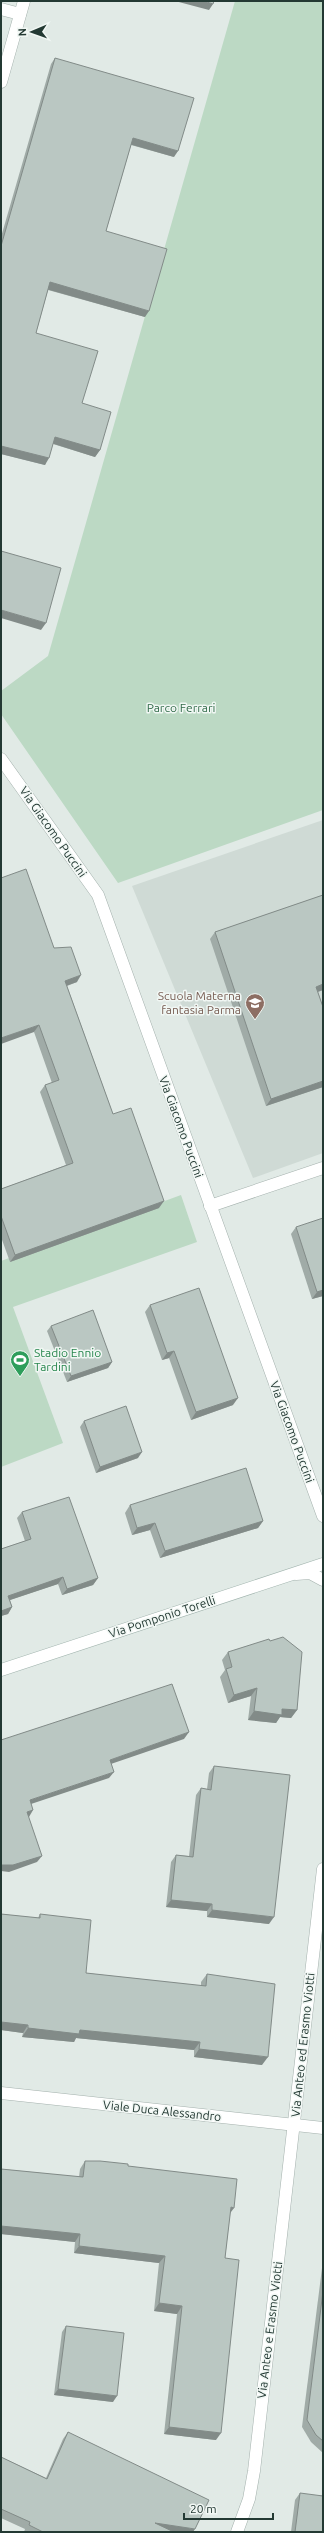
<svg xmlns="http://www.w3.org/2000/svg" width="324" height="2533" font-family="Ubuntu,sans-serif">
  <style>
    .built { fill: #cfdad5 }
    .green { fill: #bcd9c4 }
    .lines { fill: none; stroke-linecap: round; stroke-linejoin: round }
    .street-casing { stroke: #a4b1ad; stroke-width: 13 }
    .secondary-casing { stroke: #a1b4ae; stroke-width: 13 }
    .street { stroke: #fff; stroke-width: 12 }
    .secondary { stroke: #fff; stroke-width: 12 }
    .wall { fill: #a0aba7 }
    .shaded-wall { fill: #828b88 }
    .building { fill: #bac7c2; stroke: #828b88 }
    .labels { text-anchor: middle; stroke-width: 3; stroke-linejoin: round; paint-order: stroke }
    .park-label { font-size: 12px; fill: #316b49; stroke: #f1f7f4 }
    .street-label { font-size: 12px; fill: #233933; stroke: #f1f7f4 }
    .education-label { font-size: 12px; fill: #785e54; stroke: #f1f7f4; text-anchor: end }
    .leisure-label { font-size: 12px; fill: #27864d; stroke: #f1f7f4; text-anchor: start }
  </style>
  <rect width="100%" height="100%" fill="#e1eae6"/>
  <polygon class="built" points="323,820 323,1153 253,1178 132,886"/>
  <g class="green">
    <polygon points="235,1 323,1 323,810 118,883 1,714 1,691 48,656"/>
    <polygon points="181,1195 197,1242 13,1307 63,1443 1,1467 1,1261"/>
  </g>
  <g class="lines">
    <defs>
      <g id="street">
        <polyline points="1,9 20,14"/>
        <polyline points="1,82 24,1"/>
        <polyline points="1,759 98,895 323,1516"/>
        <polyline points="210,1206 323,1168"/>
        <polyline points="296,1574 310,1573 323,1580"/>
        <polyline points="1,2093 323,2128"/>
        <polyline points="237,2532 249,2499 254,2471 323,1869"/>
      </g>
      <polyline id="secondary" points="1,1670 323,1564"/>
    </defs>
    <use href="#street" class="street-casing"/>
    <use href="#secondary" class="secondary-casing"/>
    <use href="#street" class="street"/>
    <use href="#secondary" class="secondary"/>
  </g>
  <g class="wall">
    <polygon points="55,58 174,157 131,145 106,231 145,317 48,290 36,333 82,403 100,450 95,457 53,444 45,465 1,454 1,237 51,64"/>
    <polygon points="323,895 323,990 318,992 323,1007 323,1087 266,1106 210,939 215,932"/>
    <polygon points="54,948 77,982 67,986 113,1114 159,1208 10,1262 1,1237 1,1189 66,1165 40,1092 45,1085 52,1083 34,1032"/>
    <polygon points="296,1227 323,1296 312,1299 291,1234"/>
    <polygon points="150,1305 233,1405 191,1420 169,1358 162,1360 145,1312"/>
    <polygon points="51,1326 112,1362 108,1368 67,1382 47,1331"/>
    <polygon points="84,1421 138,1458 96,1473 80,1427"/>
    <polygon points="130,1505 263,1521 258,1528 160,1558 150,1530 132,1535 125,1513"/>
    <polygon points="22,1512 98,1578 93,1585 62,1595 58,1584 10,1600 12,1607 8,1614 1,1616 1,1549 25,1541 17,1518"/>
    <polygon points="228,1652 297,1710 291,1718 280,1717 276,1723 248,1720 251,1696 228,1703 220,1677 225,1670 222,1660"/>
    <polygon points="214,1766 269,1924 207,1917 207,1911 166,1907 171,1862 176,1855 189,1856 196,1795 201,1788 207,1789 209,1773"/>
    <polygon points="1,1914 38,1918 40,1914 86,1973 201,1986 201,1982 207,1974 262,2065 194,2057 194,2050 76,2038 74,2042 22,2037 23,2033 1,2030"/>
    <polygon points="85,2161 128,2166 230,2213 225,2258 216,2440 164,2434 177,2314 154,2311 159,2263 74,2253 75,2242 1,2234 1,2169 79,2177 80,2169"/>
    <polygon points="323,2260 323,2453 311,2442 302,2427"/>
    <polygon points="66,2326 113,2402 54,2395 62,2332"/>
    <polygon points="68,2432 193,2532 24,2532 25,2529 1,2518 1,2457 46,2478 63,2439"/>
    <polygon points="300,2493 323,2532 291,2532 295,2500"/>
  </g>
  <g class="shaded-wall">
    <polygon points="175,1 204,1 213,4 209,10"/>
    <polygon points="133,138 178,151 174,157 129,144"/>
    <polygon points="50,282 149,311 145,317 46,289"/>
    <polygon points="55,437 100,450 95,457 51,443"/>
    <polygon points="1,446 49,458 45,465 1,454"/>
    <polygon points="1,610 46,623 41,630 1,618"/>
    <polygon points="81,975 77,982 60,988 65,981"/>
    <polygon points="323,984 323,990 311,994 316,987"/>
    <polygon points="39,1025 34,1032 1,1044 1,1038"/>
    <polygon points="323,1081 323,1087 266,1106 271,1099"/>
    <polygon points="164,1201 159,1208 10,1262 15,1255"/>
    <polygon points="323,1290 323,1296 312,1299 317,1292"/>
    <polygon points="174,1351 169,1358 162,1360 167,1353"/>
    <polygon points="112,1362 108,1368 67,1382 71,1376"/>
    <polygon points="238,1398 233,1405 191,1420 196,1412"/>
    <polygon points="142,1452 138,1458 96,1473 100,1467"/>
    <polygon points="263,1521 258,1528 160,1558 165,1551"/>
    <polygon points="155,1523 150,1530 132,1535 137,1528"/>
    <polygon points="63,1577 58,1584 4,1602 8,1596"/>
    <polygon points="98,1578 93,1585 62,1595 67,1589"/>
    <polygon points="12,1607 8,1614 1,1616 1,1611"/>
    <polygon points="257,1688 251,1696 228,1703 234,1695"/>
    <polygon points="282,1709 297,1710 291,1718 280,1717 276,1723 248,1720 254,1711"/>
    <polygon points="189,1732 184,1739 105,1766 110,1760"/>
    <polygon points="114,1772 109,1778 25,1806 30,1800"/>
    <polygon points="33,1810 29,1817 22,1819 27,1812"/>
    <polygon points="42,1856 37,1862 9,1872 1,1871 1,1865"/>
    <polygon points="171,1900 212,1904 207,1911 166,1907"/>
    <polygon points="212,1910 274,1917 269,1924 207,1917"/>
    <polygon points="1,2022 28,2025 23,2033 1,2030"/>
    <polygon points="28,2028 80,2030 200,2042 194,2050 76,2038 74,2042 22,2037"/>
    <polygon points="199,2049 268,2057 262,2065 194,2057"/>
    <polygon points="231,2207 234,2208 228,2216"/>
    <polygon points="1,2226 80,2234 75,2242 1,2234"/>
    <polygon points="79,2246 165,2256 159,2263 74,2253"/>
    <polygon points="159,2303 182,2306 177,2314 154,2311"/>
    <polygon points="58,2389 117,2396 113,2402 54,2395"/>
    <polygon points="169,2427 221,2433 216,2440 164,2434"/>
    <polygon points="155,2523 195,2529 193,2532 164,2532"/>
  </g>
  <g class="building">
    <polygon points="204,1 214,1 213,4"/>
    <polygon points="55,58 194,98 178,151 133,138 106,231 167,249 149,311 50,282 36,333 98,351 82,403 111,412 100,450 55,437 49,458 1,446 1,246"/>
    <polygon points="1,551 61,568 46,623 1,610"/>
    <polygon points="26,869 54,948 71,947 81,975 65,981 113,1114 131,1108 164,1201 15,1255 1,1216 1,1189 73,1163 45,1085 59,1080 39,1025 1,1038 1,878"/>
    <polygon points="323,895 323,984 316,987 323,1007 323,1081 271,1099 215,932"/>
    <polygon points="323,1218 323,1290 317,1292 296,1227"/>
    <polygon points="199,1288 238,1398 196,1412 174,1351 167,1353 150,1305"/>
    <polygon points="93,1310 112,1362 71,1376 51,1326"/>
    <polygon points="126,1406 142,1452 100,1467 84,1421"/>
    <polygon points="246,1468 263,1521 165,1551 155,1523 137,1528 130,1505"/>
    <polygon points="69,1497 98,1578 67,1589 63,1577 8,1596 12,1607 1,1611 1,1549 31,1539 22,1512"/>
    <polygon points="283,1637 302,1652 297,1710 282,1709 282,1715 254,1711 257,1688 234,1695 226,1669 232,1667 228,1652 269,1639 270,1641"/>
    <polygon points="172,1684 189,1732 110,1760 114,1772 30,1800 33,1810 27,1812 42,1856 13,1865 1,1865 1,1740"/>
    <polygon points="214,1766 290,1775 274,1917 212,1910 212,1904 171,1900 176,1855 193,1857 201,1788 211,1790"/>
    <polygon points="1,1914 40,1918 40,1914 91,1920 86,1973 206,1986 207,1974 275,1984 268,2057 199,2049 200,2042 80,2030 79,2034 28,2028 28,2025 1,2022"/>
    <polygon points="85,2161 100,2161 128,2164 128,2166 237,2179 234,2208 231,2207 225,2258 239,2260 221,2433 169,2427 182,2306 159,2303 165,2256 79,2246 80,2234 1,2226 1,2169 83,2177"/>
    <polygon points="323,2291 323,2441 316,2435 307,2420"/>
    <polygon points="66,2326 124,2333 117,2396 58,2389"/>
    <polygon points="68,2432 209,2500 195,2529 155,2523 174,2532 43,2532 29,2525 30,2522 1,2509 1,2457 47,2479"/>
    <polygon points="300,2493 323,2496 323,2532 295,2532"/>
  </g>
  <defs>
    <symbol id="school-pin" viewBox="-11 -11 22 30"><path d="M0 17L-7.5 6A9.5 9.5 0 1 1 7.5 6Z" fill="#8d6e63" stroke="#f1f7f4"/><path d="M0-5L7-2L0 1L-7-2ZM-4 1L0 2.5L4 1V4Q0 6-4 4Z" fill="#fff"/></symbol>
    <symbol id="stadium-pin" viewBox="-11 -11 22 30"><path d="M0 17L-7.5 6A9.5 9.5 0 1 1 7.5 6Z" fill="#2e9e5b" stroke="#f1f7f4"/><path d="M0-5a6.5 5 0 1 0 0 10a6.5 5 0 1 0 0-10ZM-3.5-1.8h7v3.6h-7Z" fill="#fff"/></symbol>
  </defs>
  <g fill-rule="evenodd">
    <use href="#school-pin" x="244" y="992" width="22" height="30"/>
    <use href="#stadium-pin" x="9" y="1349" width="22" height="30"/>
  </g>
  <g class="labels">
    <g class="park-label">
      <text x="181" y="712">Parco Ferrari</text>
    </g>
    <g class="street-label">
      <text transform="translate(53 832) rotate(55)" y="4">Via Giacomo Puccini</text>
      <text transform="translate(181 1127) rotate(70)" y="4">Via Giacomo Puccini</text>
      <text transform="translate(292 1432) rotate(70)" y="4">Via Giacomo Puccini</text>
      <text transform="translate(162 1617) rotate(-18)" y="4">Via Pomponio Torelli</text>
      <text transform="translate(303 2045) rotate(-84)" y="4">Via Anteo ed Erasmo Viotti</text>
      <text transform="translate(162 2111) rotate(6)" y="4">Viale Duca Alessandro</text>
      <text transform="translate(270 2330) rotate(-83)" y="4">Via Anteo e Erasmo Viotti</text>
    </g>
    <g class="education-label">
      <text x="241" y="1000">Scuola Materna<tspan x="241" dy="14">fantasia Parma</tspan></text>
    </g>
    <g class="leisure-label">
      <text x="34" y="1357">Stadio Ennio<tspan x="34" dy="14">Tardini</tspan></text>
    </g>
  </g>
  <rect width="324" height="2533" fill="none" stroke="#233933" stroke-width="4"/>
  <g transform="translate(32 32) rotate(268)" stroke="#f1f7f4" stroke-width="3" paint-order="stroke">
  <path d="M0-3L7 15L0 10L-7 15Z" fill="#233933"/>
  <text y="-6" font-size="11" font-weight="bold" text-anchor="middle" fill="#233933">N</text>
  </g>
  <path d="M184 2513v6h89v-6" fill="none" stroke="#233933" stroke-width="2"/>
  <text x="190" y="2513" font-size="12" fill="#233933" stroke="#f1f7f4" stroke-width="3" paint-order="stroke">20 m</text>
</svg>
